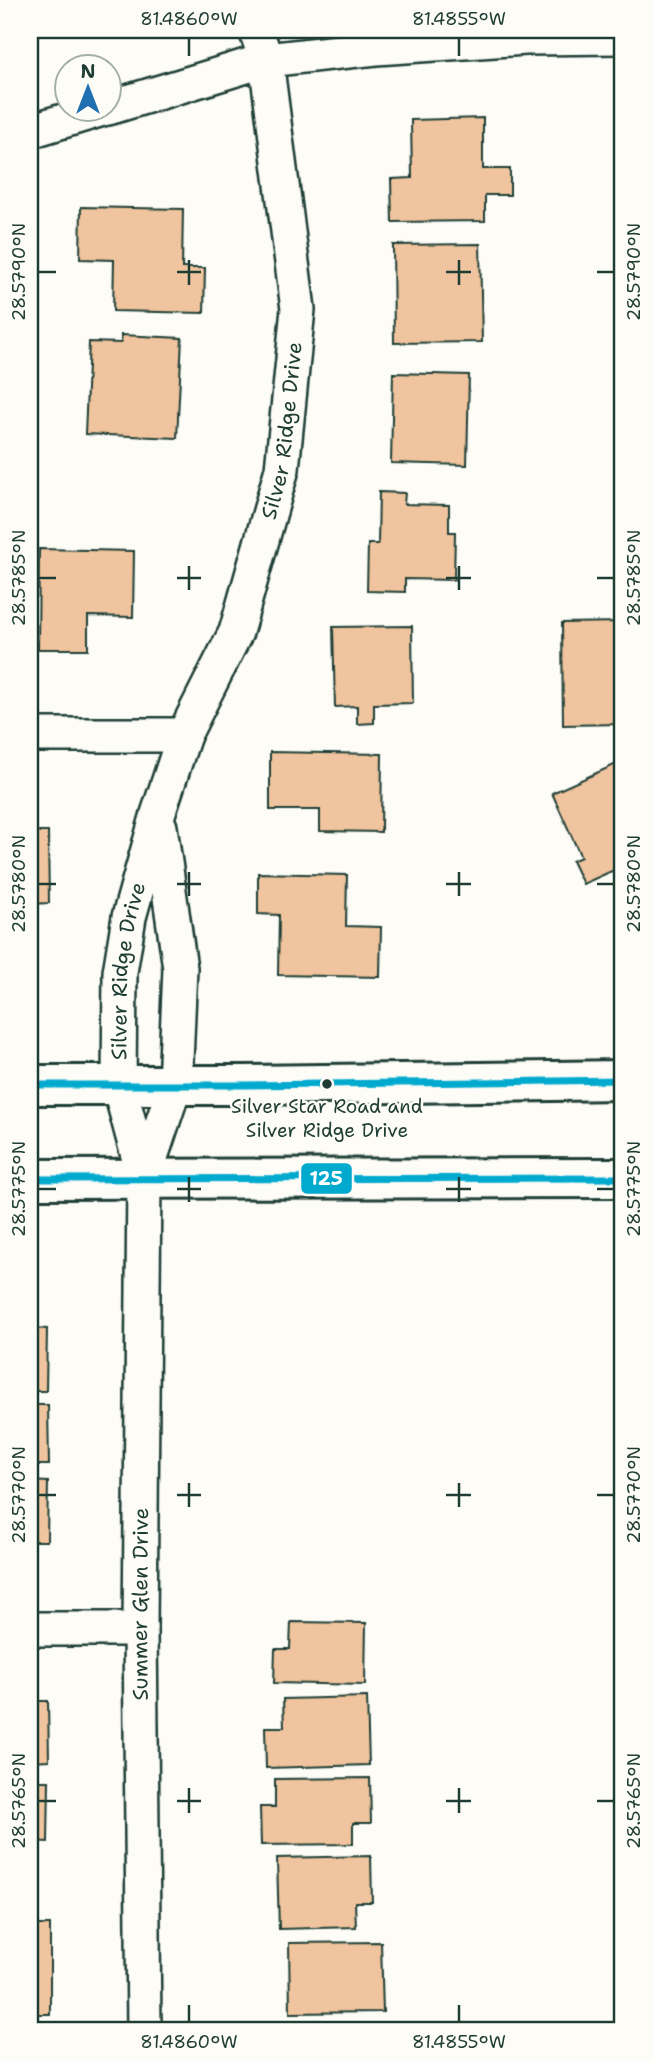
<svg xmlns="http://www.w3.org/2000/svg" width="653" height="2061" font-family="'Shantell Sans',sans-serif">
  <style>
    .building { fill: #efc49e; stroke: #1f3d34; stroke-width: 2 }
    .lines { fill: none; stroke-linecap: round; stroke-linejoin: round }
    .street-casing { stroke: #1f3d34; stroke-width: 38 }
    .secondary-casing { stroke: #1f3d34; stroke-width: 44 }
    .street { stroke: #fdfcf7; stroke-width: 33 }
    .secondary { stroke: #fdfcf7; stroke-width: 38 }
    .bus-1-casing { stroke: #fdfcf7; stroke-width: 12 }
    .bus-1 { stroke: #00a9ce; stroke-width: 7 }
    .ticks { fill: none; stroke: #1f3d34; stroke-width: 2.5 }
    .bus-dot { fill: #1f3d34; stroke: #fdfcf7; stroke-width: 2.5 }
    .labels { text-anchor: middle; stroke-width: 5; stroke-linejoin: round; paint-order: stroke }
    .bus-label { font-size: 19px; fill: #1f3d34; stroke: #fdfcf7 }
    .street-label { font-size: 21px; fill: #1f3d34; stroke: #fdfcf7 }
    .line-badge { stroke: #fdfcf7; stroke-width: 2.5 }
    .badge-label { font-size: 19px; text-anchor: middle; font-weight: bold; fill: #fff }
    .neatline { fill: none; stroke: #1f3d34; stroke-width: 2.5 }
    .ticks-label { font-size: 18px; text-anchor: middle; fill: #1f3d34 }
  </style>
  <rect width="100%" height="100%" fill="#fdfcf7"/>
  <filter id="ink" filterUnits="userSpaceOnUse"><feTurbulence type="fractalNoise" baseFrequency=".0143" numOctaves="2"/><feDisplacementMap in="SourceGraphic" scale="14" xChannelSelector="R" yChannelSelector="G"/><feConvolveMatrix kernelMatrix="1 2 1 2 8 2 1 2 1" color-interpolation-filters="sRGB"/></filter>
  <g filter="url(#ink)">
    <g class="building">
      <polygon points="483,118 483,169 510,169 510,195 485,195 485,221 392,222 391,179 412,178 411,120"/>
      <polygon points="620,118 623,118 623,195 619,195"/>
      <polygon points="81,207 183,209 182,268 205,268 204,313 113,311 114,260 80,259"/>
      <polygon points="480,244 482,342 394,343 393,245"/>
      <polygon points="121,335 182,338 177,438 85,434 89,342 121,343"/>
      <polygon points="393,373 469,375 467,465 391,463"/>
      <polygon points="379,492 405,493 404,504 449,505 449,532 455,532 454,580 405,579 405,592 367,591 368,544 378,544"/>
      <polygon points="39,549 134,551 133,617 88,616 88,649 38,649"/>
      <polygon points="623,622 623,724 563,725 562,623"/>
      <polygon points="412,626 413,703 374,704 374,723 357,724 357,706 335,707 333,627"/>
      <polygon points="270,752 382,754 381,832 320,831 320,810 270,810"/>
      <polygon points="623,761 623,866 583,884 572,861 581,857 552,793"/>
      <polygon points="30,832 48,832 49,903 30,904"/>
      <polygon points="258,873 347,875 346,926 381,927 380,977 278,975 279,915 258,914"/>
      <polygon points="30,1328 47,1329 46,1391 30,1391"/>
      <polygon points="30,1405 48,1405 49,1465 30,1465"/>
      <polygon points="30,1481 48,1482 47,1541 30,1541"/>
      <polygon points="291,1622 366,1623 365,1685 274,1683 275,1649 290,1649"/>
      <polygon points="367,1697 369,1765 266,1768 265,1727 284,1727 283,1699"/>
      <polygon points="30,1701 48,1701 49,1760 30,1761"/>
      <polygon points="370,1778 371,1823 353,1823 353,1844 261,1845 260,1807 275,1807 275,1779"/>
      <polygon points="30,1781 49,1781 48,1842 30,1841"/>
      <polygon points="371,1856 372,1902 355,1902 356,1927 279,1929 277,1858"/>
      <rect x="30" y="1925" width="20" height="89"/>
      <polygon points="381,1942 383,2012 290,2013 289,1943"/>
      <polygon points="289,2026 374,2027 374,2031 289,2031"/>
    </g>
    <g class="lines">
      <defs>
        <g id="street">
          <polyline points="108,108 266,60 376,48 526,38 623,37"/>
          <polyline points="30,131 106,108"/>
          <polyline points="30,735 184,735"/>
          <polyline points="144,1178 175,1085 180,968 160,827"/>
          <polyline points="30,1629 140,1629"/>
          <path id="s1" d="M 144,2031 L 140,1629 L 144,1178 L 119,1085 L 120,972 L 129,917 L 158,814 L 184,735 L 236,632 L 282,469 L 298,309 L 266,60 L 256,30"/>
        </g>
        <g id="secondary">
          <polyline points="30,1085 245,1085 623,1080"/>
          <polyline points="30,1179 623,1178"/>
        </g>
      </defs>
      <use href="#street" class="street-casing"/>
      <use href="#secondary" class="secondary-casing"/>
      <use href="#street" class="street"/>
      <use href="#secondary" class="secondary"/>
      <defs>
        <g id="bus-1">
          <polyline points="30,1085 245,1085 623,1080"/>
          <polyline points="30,1179 623,1178"/>
        </g>
      </defs>
      <use href="#bus-1" class="bus-1-casing"/>
      <use href="#bus-1" class="bus-1"/>
    </g>
  </g>
  <path class="ticks" d="M 189,38 L 189,56M 459,38 L 459,56M 189,260 L 189,285M 459,260 L 459,285M 38,272 L 56,272M 177,272 L 201,272M 446,272 L 471,272M 597,272 L 614,272M 189,566 L 189,590M 459,566 L 459,590M 38,578 L 56,578M 177,578 L 201,578M 446,578 L 471,578M 597,578 L 614,578M 189,872 L 189,896M 459,872 L 459,896M 38,884 L 56,884M 177,884 L 201,884M 446,884 L 471,884M 597,884 L 614,884M 189,1177 L 189,1202M 459,1177 L 459,1202M 38,1189 L 56,1189M 177,1189 L 201,1189M 446,1189 L 471,1189M 597,1189 L 614,1189M 189,1483 L 189,1507M 459,1483 L 459,1507M 38,1495 L 56,1495M 177,1495 L 201,1495M 446,1495 L 471,1495M 597,1495 L 614,1495M 189,1788 L 189,1813M 459,1788 L 459,1813M 38,1801 L 56,1801M 177,1801 L 201,1801M 446,1801 L 471,1801M 597,1801 L 614,1801M 189,2005 L 189,2022M 459,2005 L 459,2022"/>
  <circle class="bus-dot" cx="327" cy="1084" r="6"/>
  <g class="labels">
    <g class="bus-label">
      <text x="327" y="1113">Silver Star Road and<tspan x="327" dy="24">Silver Ridge Drive</tspan></text>
    </g>
    <g class="street-label">
      <text dy="7" stroke="none"><textPath href="#s1" startOffset="1631">Silver Ridge Drive</textPath></text>
      <text dy="7" stroke="none"><textPath href="#s1" startOffset="1064">Silver Ridge Drive</textPath></text>
      <text dy="7" stroke="none"><textPath href="#s1" startOffset="427">Summer Glen Drive</textPath></text>
    </g>
  </g>
  <rect class="line-badge" x="300" y="1162" width="53" height="33" rx="7" fill="#00a9ce"/>
  <g class="badge-label">
    <text x="326" y="1185">125</text>
  </g>
  <rect width="653" height="2061" fill="none" stroke="#fdfcf7" stroke-width="77"/>
  <g transform="translate(88 88)"><circle r="33" fill="#fdfcf7" stroke="#a4b0a9" stroke-width="2"/>
  <path d="M0-5L12 26L0 18L-12 26Z" fill="#1f6fb2"/>
  <text y="-10" font-size="19" font-weight="bold" text-anchor="middle" fill="#1f3d34">N</text>
  </g>
  <rect x="38" y="38" width="576" height="1984" class="neatline"/>
  <g class="ticks-label">
    <text x="189" y="25">81.4860°W</text>
    <text x="459" y="25">81.4855°W</text>
    <text transform="translate(19 272) rotate(-90)" y="6">28.5790°N</text>
    <text transform="translate(634 272) rotate(-90)" y="6">28.5790°N</text>
    <text transform="translate(19 578) rotate(-90)" y="6">28.5785°N</text>
    <text transform="translate(634 578) rotate(-90)" y="6">28.5785°N</text>
    <text transform="translate(19 884) rotate(-90)" y="6">28.5780°N</text>
    <text transform="translate(634 884) rotate(-90)" y="6">28.5780°N</text>
    <text transform="translate(19 1189) rotate(-90)" y="6">28.5775°N</text>
    <text transform="translate(634 1189) rotate(-90)" y="6">28.5775°N</text>
    <text transform="translate(19 1495) rotate(-90)" y="6">28.5770°N</text>
    <text transform="translate(634 1495) rotate(-90)" y="6">28.5770°N</text>
    <text transform="translate(19 1801) rotate(-90)" y="6">28.5765°N</text>
    <text transform="translate(634 1801) rotate(-90)" y="6">28.5765°N</text>
    <text x="189" y="2048">81.4860°W</text>
    <text x="459" y="2048">81.4855°W</text>
  </g>
</svg>
